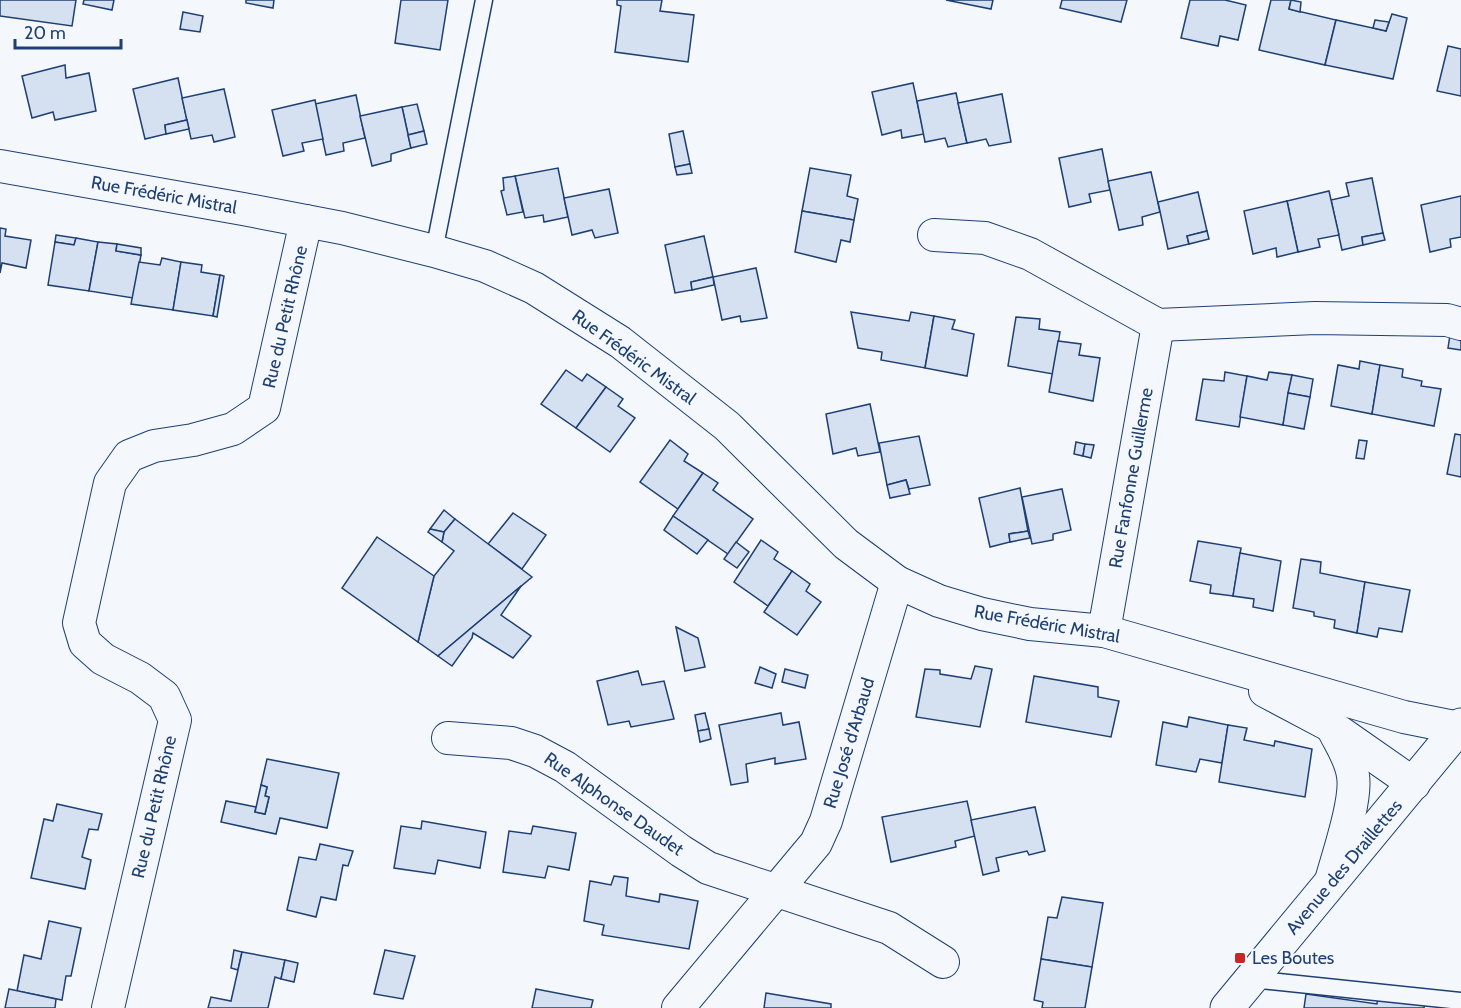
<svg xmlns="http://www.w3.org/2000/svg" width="1461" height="1008" font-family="Cabin,sans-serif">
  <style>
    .building { fill: #d5e0f0; stroke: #1d3f73; stroke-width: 1.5 }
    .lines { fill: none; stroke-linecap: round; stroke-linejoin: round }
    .service-casing { stroke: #1d3f73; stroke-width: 19 }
    .minor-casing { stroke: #1d3f73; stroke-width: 34 }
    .tertiary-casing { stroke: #1d3f73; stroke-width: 35 }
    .service { stroke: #f4f7fb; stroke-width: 16 }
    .minor { stroke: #f4f7fb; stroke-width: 32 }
    .tertiary { stroke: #f4f7fb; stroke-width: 33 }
    .poi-dot { fill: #c62828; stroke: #f4f7fb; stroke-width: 2 }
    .labels { text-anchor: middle; stroke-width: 4.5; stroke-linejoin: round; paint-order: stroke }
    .street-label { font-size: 18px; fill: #1d3f73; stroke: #f4f7fb }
    .poi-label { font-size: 18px; fill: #1d3f73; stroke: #f4f7fb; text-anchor: start }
  </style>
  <rect width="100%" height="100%" fill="#f4f7fb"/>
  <g class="building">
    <polygon points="0,0 76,0 72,26 0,16"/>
    <polygon points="84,0 114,0 112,10 83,4"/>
    <polygon points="246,0 274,0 273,8 246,3"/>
    <polygon points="401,0 448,0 440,50 395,43"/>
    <polygon points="617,0 662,0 660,11 694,15 688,62 615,52 621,6 617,5"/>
    <polygon points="946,0 993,0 991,9"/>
    <polygon points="1062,0 1127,0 1121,22 1060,8"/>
    <polygon points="1190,0 1225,0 1246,5 1238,40 1220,36 1218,46 1181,38"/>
    <polygon points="1271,0 1291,0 1289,9 1336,20 1325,65 1259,50"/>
    <polygon points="1291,0 1301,2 1300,12 1289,9"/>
    <polygon points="183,12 203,16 200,32 180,29"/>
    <polygon points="1392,14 1407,18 1393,79 1325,65 1336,20 1386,31"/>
    <polygon points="1375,20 1389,22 1386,31 1373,28"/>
    <polygon points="1448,46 1461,49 1461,96 1437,91"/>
    <polygon points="65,65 66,78 89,73 96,111 55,120 53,112 32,118 22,76"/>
    <polygon points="178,78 187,120 165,125 166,134 145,139 133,89"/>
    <polygon points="913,83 924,134 902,138 901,130 882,135 872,92"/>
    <polygon points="224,89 235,137 214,142 212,135 191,139 182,98"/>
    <polygon points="956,93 967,143 948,147 945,138 925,142 917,101"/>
    <polygon points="1002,94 1011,142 989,146 986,139 967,143 958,103"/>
    <polygon points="356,95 365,138 343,143 344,151 326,155 315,104"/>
    <polygon points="315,100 323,139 302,143 304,151 283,156 272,110"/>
    <polygon points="417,104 424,131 408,135 402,107"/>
    <polygon points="402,107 411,148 391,154 391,161 372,166 360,116"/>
    <polygon points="187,120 189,129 166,134 165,125"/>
    <polygon points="424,131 427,144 411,148 408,135"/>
    <polygon points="683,131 690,164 675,167 669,134"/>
    <polygon points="1102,149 1110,190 1089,194 1091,202 1069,207 1059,158"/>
    <polygon points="690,164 692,173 677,175 675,167"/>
    <polygon points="558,168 568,217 544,222 543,215 525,218 515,176"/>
    <polygon points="810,168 851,175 847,196 858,199 854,220 802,211"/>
    <polygon points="1151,172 1160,212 1142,217 1143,225 1119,230 1108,181"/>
    <polygon points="515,176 523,212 507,215 501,191 504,190 503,178"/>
    <polygon points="1372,178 1383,233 1362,237 1363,245 1342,250 1331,200 1349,196 1346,183"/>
    <polygon points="609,189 618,233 595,238 592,230 572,235 564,198"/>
    <polygon points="1329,191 1339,235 1318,239 1320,247 1298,252 1287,201"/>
    <polygon points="1198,192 1207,231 1187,236 1189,244 1168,249 1158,202"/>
    <polygon points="1461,196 1461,237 1450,239 1451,247 1430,252 1421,205"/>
    <polygon points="1287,201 1298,252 1277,257 1276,248 1253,254 1244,211"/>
    <polygon points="802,211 854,220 850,242 841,240 836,262 795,252"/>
    <polygon points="0,228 6,229 5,236 31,240 26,268 2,263 0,273"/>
    <polygon points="1207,231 1209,239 1189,244 1187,236"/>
    <polygon points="1383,233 1385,240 1363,245 1362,237"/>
    <polygon points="56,235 76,238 74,245 55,242"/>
    <polygon points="704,236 713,277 691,282 692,290 675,293 665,245"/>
    <polygon points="76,238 98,242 89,291 48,285 55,242 74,245"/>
    <polygon points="98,242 117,244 116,251 141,255 133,298 89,291"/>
    <polygon points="117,244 141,248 141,255 116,251"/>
    <polygon points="162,258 181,262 173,310 131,304 139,262 160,265"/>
    <polygon points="181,262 202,265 201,272 220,275 213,316 173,310"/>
    <polygon points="756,268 767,318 741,322 740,316 722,320 713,277"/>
    <polygon points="220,275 224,276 217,317 213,316"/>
    <polygon points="713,277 714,285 692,290 691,282"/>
    <polygon points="851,312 909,321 911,312 934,316 925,368 881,360 882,352 858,348"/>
    <polygon points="934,316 955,320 952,329 974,334 967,376 925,368"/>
    <polygon points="1016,317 1040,319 1039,329 1060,332 1053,374 1008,366"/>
    <polygon points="1450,335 1461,341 1461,350 1448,348"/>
    <polygon points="1058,341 1081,344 1079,355 1100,358 1093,401 1049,392"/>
    <polygon points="1360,361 1380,365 1372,414 1331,406 1338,365 1359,369"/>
    <polygon points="1380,365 1403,369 1402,377 1422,381 1421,386 1441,389 1434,426 1372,414"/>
    <polygon points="566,370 582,381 587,374 606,387 576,428 541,404"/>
    <polygon points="1225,372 1247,376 1239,427 1196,420 1203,379 1224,381"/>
    <polygon points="1269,372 1292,375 1283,425 1240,417 1247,376 1267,380"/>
    <polygon points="1292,375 1313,379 1310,397 1288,393"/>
    <polygon points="606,387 623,399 618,406 635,418 610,452 576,428"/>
    <polygon points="1288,393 1310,397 1304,429 1283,425"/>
    <polygon points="870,404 880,452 858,456 856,448 833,454 826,414"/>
    <polygon points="1455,434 1461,435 1461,477 1447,474"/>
    <polygon points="919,436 930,485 909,489 906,480 887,485 879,443"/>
    <polygon points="670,440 688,454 684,461 703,473 678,509 640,482"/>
    <polygon points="1359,440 1367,441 1364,459 1356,458"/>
    <polygon points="1076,442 1085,444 1083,456 1074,454"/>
    <polygon points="1085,444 1094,445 1091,458 1083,456"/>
    <polygon points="703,473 718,483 713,490 753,519 728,554 673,516"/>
    <polygon points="906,480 910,494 890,498 887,485"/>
    <polygon points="1020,488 1028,531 1009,534 1010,542 990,547 979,498"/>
    <polygon points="1062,489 1071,530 1053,534 1053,540 1032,544 1022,497"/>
    <polygon points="444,510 455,519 444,532 430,529"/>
    <polygon points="513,513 546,535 522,569 488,544"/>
    <polygon points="673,516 708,540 697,554 664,530"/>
    <polygon points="455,519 532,577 438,656 418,642 434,576 454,551 442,542 444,532"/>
    <polygon points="430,529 444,532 442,542 428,532"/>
    <polygon points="1028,531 1030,538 1010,542 1009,534"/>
    <polygon points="377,537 434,576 418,642 342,588"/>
    <polygon points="761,540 778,552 774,559 792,571 768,606 734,582"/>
    <polygon points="1198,541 1241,548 1233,596 1210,593 1211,585 1190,581"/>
    <polygon points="736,542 749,552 737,568 724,559"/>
    <polygon points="1240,553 1281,561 1273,611 1253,607 1254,599 1233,596"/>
    <polygon points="1301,559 1321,562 1320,573 1365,582 1357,633 1334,628 1335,620 1314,616 1314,612 1293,608"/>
    <polygon points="792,571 810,584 806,591 821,602 797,635 764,612"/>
    <polygon points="1365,582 1410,590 1402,632 1379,628 1377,637 1357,633"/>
    <polygon points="521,586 501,615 531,636 513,658 473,633 472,638 452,666 438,656"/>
    <polygon points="676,627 698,638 705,667 685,671"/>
    <polygon points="975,666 992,669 980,727 916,717 925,669 940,670 940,674 971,679"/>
    <polygon points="760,667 776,674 772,688 755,683"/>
    <polygon points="785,669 808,675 805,688 782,682"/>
    <polygon points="638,671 642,685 664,681 674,719 631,727 629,721 608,725 597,681"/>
    <polygon points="1034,676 1098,687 1098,697 1119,701 1111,737 1026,722"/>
    <polygon points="705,713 709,729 698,731 695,715"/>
    <polygon points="781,713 783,725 799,722 806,759 775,764 775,758 746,764 748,782 731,785 719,725"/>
    <polygon points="1189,717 1228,725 1222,763 1200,759 1196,772 1156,765 1163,722 1187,727"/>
    <polygon points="1228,725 1247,728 1244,740 1274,746 1275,741 1312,749 1305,797 1219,782"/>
    <polygon points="709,729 711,739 700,742 698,731"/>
    <polygon points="267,759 339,773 327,828 280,818 276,834 221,822 226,801 256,807 255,812 265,814 269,797 265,796 267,787 261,785"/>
    <polygon points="261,785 267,787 265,796 269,797 265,814 255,812"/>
    <polygon points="967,801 975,836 955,841 956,847 891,862 882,817"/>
    <polygon points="57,804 102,814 98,830 89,829 82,857 91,860 85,889 31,878 44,819 53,821"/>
    <polygon points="1035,807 1045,851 1029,855 1027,851 996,858 999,871 983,875 971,820"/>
    <polygon points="422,821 486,832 480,868 438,860 435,874 394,868 401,826 421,829"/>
    <polygon points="533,826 576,833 569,870 548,866 545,878 503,872 509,831 531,834"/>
    <polygon points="320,844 353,851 348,866 343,865 336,900 321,897 316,917 287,910 299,857 316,860"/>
    <polygon points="614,876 628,878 626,896 659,902 660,894 698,901 689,949 602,935 604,925 584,921 590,881 611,885"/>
    <polygon points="1062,897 1103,903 1092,967 1041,959 1048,917 1057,918"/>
    <polygon points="49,921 81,928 71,976 66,976 62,1000 17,991 24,955 41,959"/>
    <polygon points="234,950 242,952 238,970 231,968"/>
    <polygon points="385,950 415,956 403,999 374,994"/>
    <polygon points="242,952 285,960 281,979 275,977 268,1008 208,1008 211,997 231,1001"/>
    <polygon points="1041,959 1092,967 1085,1008 1042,1008 1043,1002 1034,1000"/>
    <polygon points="285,960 298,963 294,982 281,979"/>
    <polygon points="9,989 56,999 55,1008 5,1008"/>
    <polygon points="536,989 593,1000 591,1008 532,1008"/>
    <polygon points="766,993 831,1004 831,1008 764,1008"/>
    <polygon points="1306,994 1377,1004 1378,995 1425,1002 1424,1008 1304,1008"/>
  </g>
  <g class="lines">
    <defs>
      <g id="service">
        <polyline points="434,251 484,0"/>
        <polyline points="1251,979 1461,1001"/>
      </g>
      <g id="minor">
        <polyline points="0,166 243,209 342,228 434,251 485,266 534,288 620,342 727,426 846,544 897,582 939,601 982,614 1030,624 1104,631 1404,717 1459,728"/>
        <polyline points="934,235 985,238 1030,254 1158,325 1315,318 1447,320 1461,324"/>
        <polyline points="1104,631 1158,325"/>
        <polyline points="1265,691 1331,726 1414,784"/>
        <polyline points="448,738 511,743 535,751 565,767 681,851 708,868 889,928 943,962"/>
        <path d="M 1331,881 C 1338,855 1357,800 1353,776 C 1351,759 1341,745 1333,729"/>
        <polyline points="108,1008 175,720 164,696 140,678 103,659 85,643 79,623 110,483 129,456 154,446 193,440 233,429 264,408 306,221"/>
        <polyline points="678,1008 816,843 826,821 897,582"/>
      </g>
      <polyline id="tertiary" points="1227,1008 1461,725"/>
    </defs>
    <use href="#service" class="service-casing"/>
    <use href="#minor" class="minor-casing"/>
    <use href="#tertiary" class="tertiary-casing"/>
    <use href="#service" class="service"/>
    <use href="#minor" class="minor"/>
    <use href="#tertiary" class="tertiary"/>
  </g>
  <rect class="poi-dot" x="1234" y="952" width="12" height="12" rx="3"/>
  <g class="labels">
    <g class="street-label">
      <text transform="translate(164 195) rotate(10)" y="6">Rue Frédéric Mistral</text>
      <text transform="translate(285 317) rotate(-77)" y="6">Rue du Petit Rhône</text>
      <text transform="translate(634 357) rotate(36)" y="6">Rue Frédéric Mistral</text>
      <text transform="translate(1131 478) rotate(-80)" y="6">Rue Fanfonne Guillerme</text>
      <text transform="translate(1047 624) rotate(10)" y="6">Rue Frédéric Mistral</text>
      <text transform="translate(849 743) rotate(-73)" y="6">Rue José d'Arbaud</text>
      <text transform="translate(614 804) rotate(35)" y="6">Rue Alphonse Daudet</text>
      <text transform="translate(154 807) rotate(-77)" y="6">Rue du Petit Rhône</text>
      <text transform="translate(1344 867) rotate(-50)" y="6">Avenue des Draillettes</text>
    </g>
    <g class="poi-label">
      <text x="1252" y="964">Les Boutes</text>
    </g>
  </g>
  <path d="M15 39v9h106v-9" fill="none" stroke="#1d3f73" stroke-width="3"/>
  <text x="24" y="39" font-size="18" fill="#1d3f73" stroke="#f4f7fb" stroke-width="4.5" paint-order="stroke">20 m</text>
</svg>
